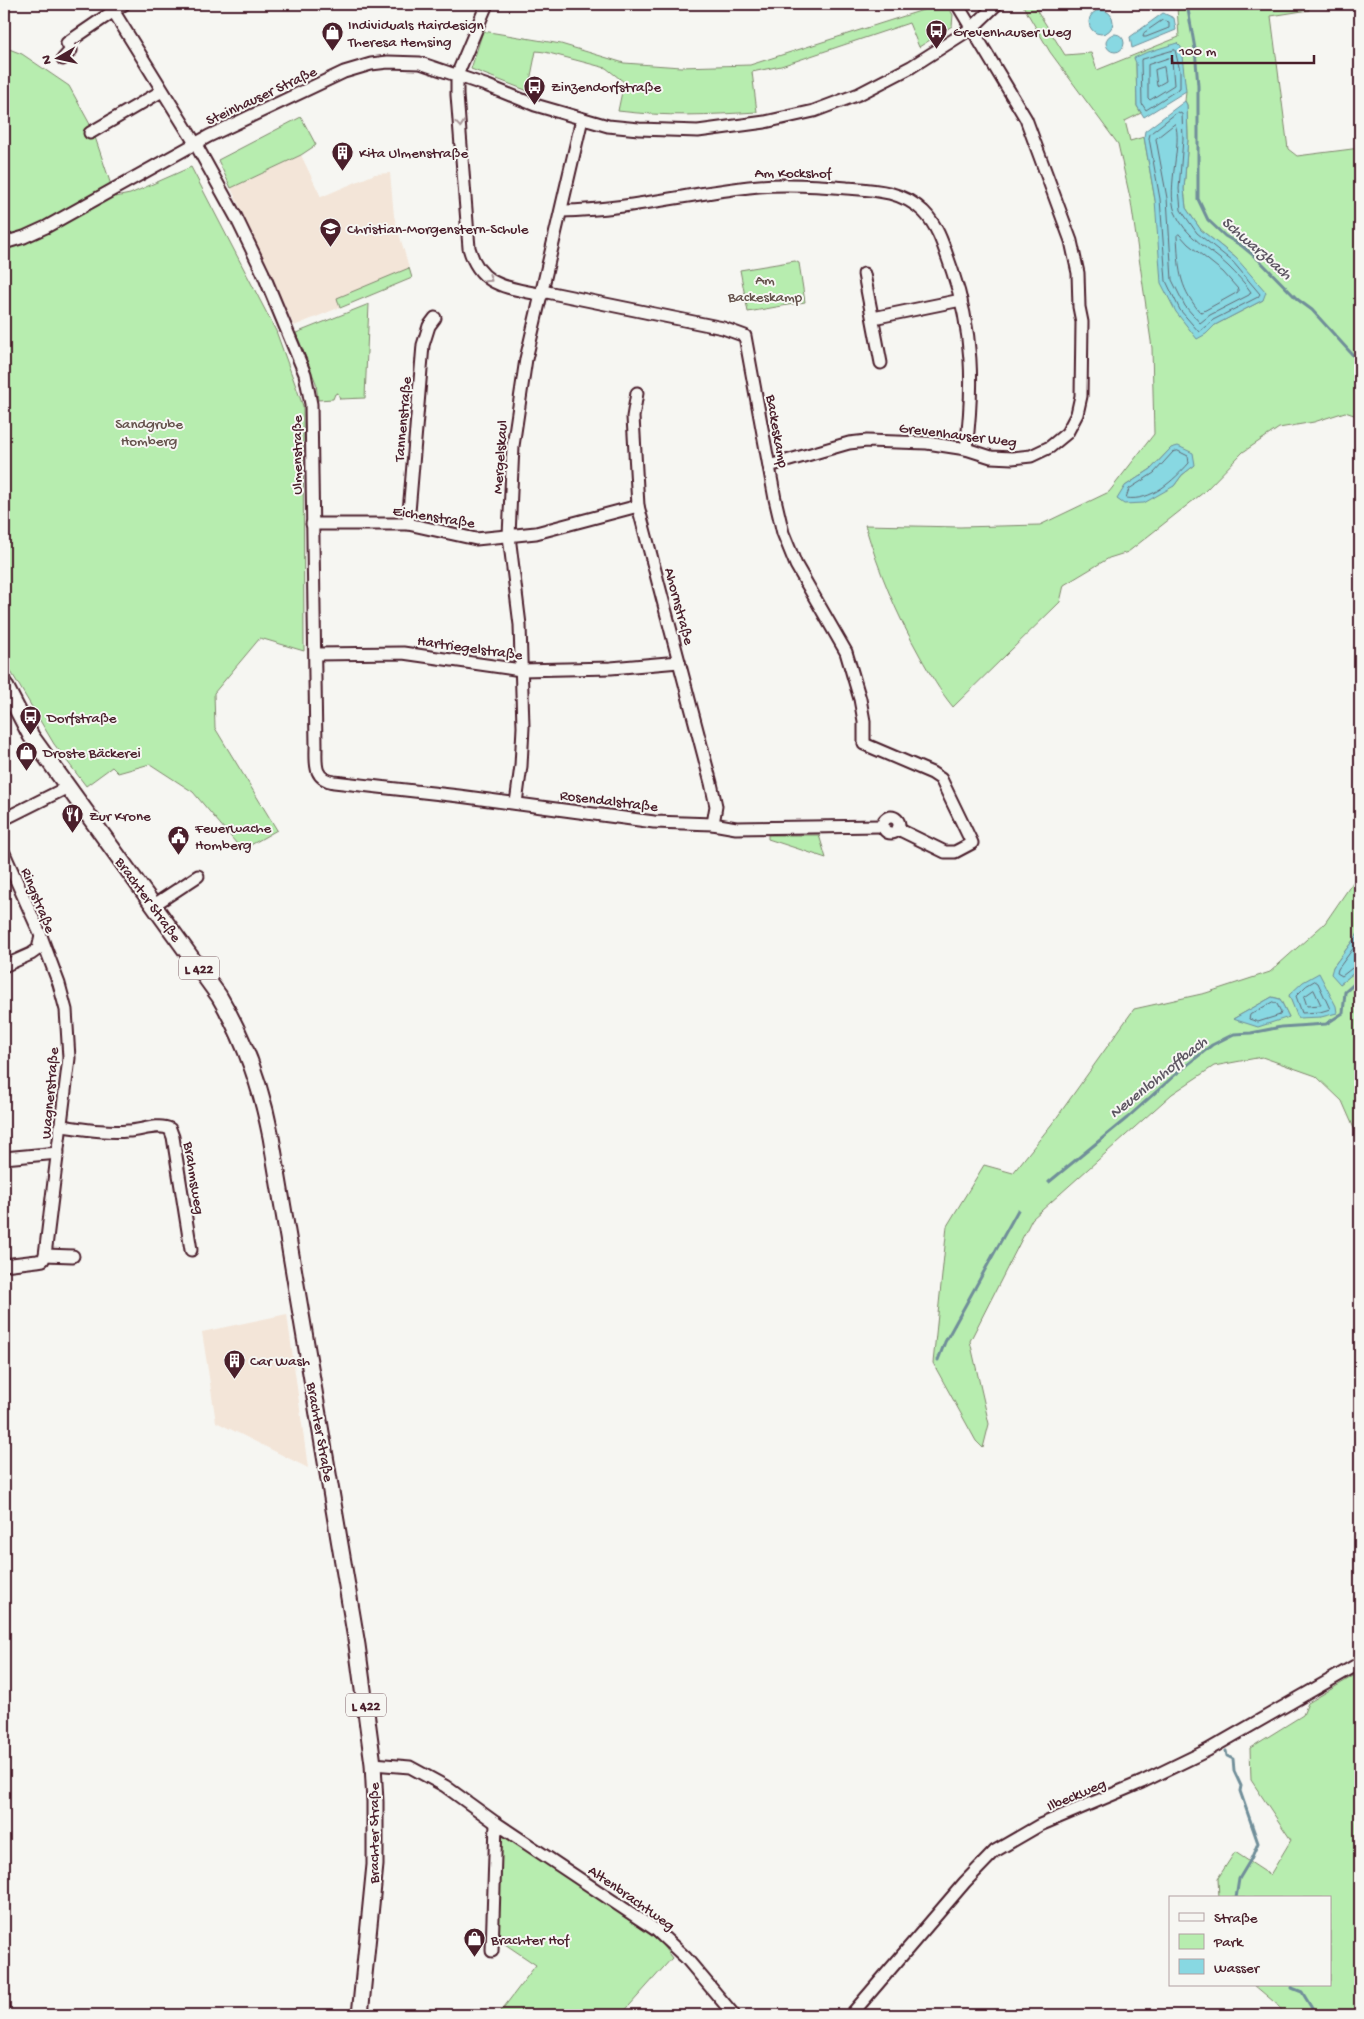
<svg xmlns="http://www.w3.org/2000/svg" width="1364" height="2019" font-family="'Gochi Hand',sans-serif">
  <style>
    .built { fill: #f3e5d8 }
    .green { fill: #b7edaf; stroke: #80866d; fill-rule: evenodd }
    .water { fill: #88d8e2; stroke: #6f8e99 }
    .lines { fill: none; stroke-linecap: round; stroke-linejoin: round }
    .shore { stroke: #636974; stroke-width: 1 }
    .stream { stroke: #6f8e99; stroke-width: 3 }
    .minor-casing { stroke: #4a1f2b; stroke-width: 15 }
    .major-casing { stroke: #4a1f2b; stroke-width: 19 }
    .minor { stroke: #f6f6f2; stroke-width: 11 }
    .major { stroke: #f6f6f2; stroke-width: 15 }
    .oneway { stroke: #a99598 }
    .labels { text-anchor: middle; stroke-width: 4; stroke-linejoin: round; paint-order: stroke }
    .shield { fill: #f6f6f2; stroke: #7e6067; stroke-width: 1 }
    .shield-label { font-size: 14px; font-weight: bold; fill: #4a1f2b }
    .poi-label { font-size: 15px; fill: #4a1f2b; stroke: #f6f6f2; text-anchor: start }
    .street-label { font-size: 15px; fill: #4a1f2b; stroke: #f6f6f2 }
    .park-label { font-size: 15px; fill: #65524c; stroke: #f6f6f2 }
    .water-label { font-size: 16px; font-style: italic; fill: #5d5662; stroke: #f6f6f2 }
  </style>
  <rect width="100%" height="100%" fill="#f6f6f2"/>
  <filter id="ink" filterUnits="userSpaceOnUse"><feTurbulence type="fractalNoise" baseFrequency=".02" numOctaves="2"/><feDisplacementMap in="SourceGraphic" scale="10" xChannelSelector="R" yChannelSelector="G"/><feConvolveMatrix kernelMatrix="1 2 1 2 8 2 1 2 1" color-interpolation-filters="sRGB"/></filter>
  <g filter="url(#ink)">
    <g class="built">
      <polygon points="301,155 321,197 375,174 390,173 394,216 412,278 294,326 231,188"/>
      <polygon points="287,1314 308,1468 216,1422 202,1332"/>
    </g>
    <g class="green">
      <path d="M 942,4 L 947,4 L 953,15 L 952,26 L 919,47 L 909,23 L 781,66 L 752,72 L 757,112 C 708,115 667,117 618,111 L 624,82 L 606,68 L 545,52 L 536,51 L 528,91 L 471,69 L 483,31 L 561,44 L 624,63 L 681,67 L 750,65 Z"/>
      <path d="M 1022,4 L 1033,4 L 1065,55 L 1091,53 L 1097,70 L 1179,37 L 1177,7 L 1174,4 L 1308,4 L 1309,10 L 1271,16 L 1288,149 L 1297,156 L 1360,148 L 1360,417 L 1345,412 L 1314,422 L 1279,428 L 1243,452 L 1204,492 L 1128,552 L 1109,558 L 1064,585 L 1060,602 L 953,707 C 940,691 930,674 920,656 C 896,613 879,572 865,525 L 960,527 L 1040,525 L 1109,492 L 1154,434 L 1152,348 L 1131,202 L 1118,144 L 1050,52 ZM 1136,63 L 1186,91 L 1185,101 L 1187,105 L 1188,139 L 1184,189 L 1186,208 L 1201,230 L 1236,258 L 1263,300 L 1215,325 L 1206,334 L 1155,200 L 1144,137 L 1130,141 L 1125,121 L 1141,113 L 1137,106 ZM 1171,448 L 1195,465 L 1182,475 L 1174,486 L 1125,486 L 1151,469 Z"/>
      <polygon points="4,47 22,54 69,86 92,128 115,197 130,194 191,167 276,331 303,406 304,651 260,638 214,693 215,728 277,830 242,850 193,792 150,764 118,773 112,767 86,786 54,744 4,660"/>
      <polygon points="301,117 316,145 301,155 231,188 218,160"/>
      <polygon points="795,261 799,263 805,302 748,312 740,270"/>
      <polygon points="409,268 412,278 340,308 337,298"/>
      <polygon points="369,304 365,398 340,399 338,393 335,394 333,399 318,400 316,383 296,333"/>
      <polygon points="768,835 819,835 826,858 768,839"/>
      <path d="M 1360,872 L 1360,931 L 1333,967 L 1340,984 L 1360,968 L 1360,1142 L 1342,1101 L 1316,1076 L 1262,1057 L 1214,1066 L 1172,1094 L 1032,1219 L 970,1341 L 989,1424 L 983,1448 L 976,1441 L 933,1363 L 947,1226 L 984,1165 L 1013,1173 L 1055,1120 L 1134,1009 L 1206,993 L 1270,972 L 1325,923 ZM 1289,996 L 1321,1017 L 1294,1006 ZM 1272,997 L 1280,999 L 1289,1017 L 1233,1019 Z"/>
      <polygon points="1360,1672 1360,2015 1283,2015 1280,2007 1254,1985 1330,1985 1330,1898 1219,1898 1218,1878 1235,1852 1270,1875 1291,1840 1251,1780 1250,1748 1303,1715 1308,1703"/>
      <polygon points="507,1835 659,1941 672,1958 621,2015 498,2015 536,1965 499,1940 501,1836"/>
    </g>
    <g class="water">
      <circle cx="1101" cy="22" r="12"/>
      <polygon points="1163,13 1174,18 1176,30 1132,48 1130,37"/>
      <circle cx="1115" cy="43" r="9"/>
      <polygon points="1177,43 1181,47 1186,91 1144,117 1137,106 1136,63 1134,58 1145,53"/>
      <polygon points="1185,101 1187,105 1188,139 1184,189 1186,208 1201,230 1236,258 1266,292 1263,300 1215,325 1206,334 1197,339 1176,312 1161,283 1155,200 1144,137 1145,131"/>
      <polygon points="1178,446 1193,453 1195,465 1182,475 1174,486 1144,503 1124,504 1117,499 1125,486 1151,469 1171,448"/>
      <polygon points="1360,931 1360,968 1340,984 1331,974 1333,967"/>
      <polygon points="1319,973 1336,1006 1337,1013 1321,1017 1298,1018 1289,995 1303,982"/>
      <polygon points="1272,997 1280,999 1289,1017 1258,1027 1233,1019"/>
    </g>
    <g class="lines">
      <g class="shore">
        <polygon points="1163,20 1169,22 1169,28 1146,37 1143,37 1144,33"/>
        <polygon points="1175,50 1180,71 1180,88 1146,110 1142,104 1141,60"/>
        <polygon points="1169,58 1172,60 1174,85 1150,100 1148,98 1148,65"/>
        <polygon points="1164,67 1166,81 1157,86 1155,70"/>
        <polygon points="1178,112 1182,114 1183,139 1179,189 1181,210 1197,233 1233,262 1260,294 1258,297 1213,320 1199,332 1180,310 1166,281 1160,199 1149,138 1150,134"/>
        <path d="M 1175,124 C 1183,142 1166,187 1175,212 C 1185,237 1210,249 1228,266 C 1236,274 1245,283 1251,292 L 1249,295 L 1210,315 L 1200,323 L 1185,306 L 1172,280 L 1167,198 L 1156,139 Z"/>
        <path d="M 1179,234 L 1188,244 L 1223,272 L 1238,289 L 1238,292 L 1202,312 L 1199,311 C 1178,285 1179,268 1177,236 Z"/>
        <path d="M 1178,451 L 1188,456 L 1189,463 C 1174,480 1151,502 1126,498 L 1129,489 L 1154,473 L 1173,452 Z"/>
        <polyline points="1360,939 1338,969 1337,973 1342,976 1356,965 1360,964"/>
        <polygon points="1315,981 1318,983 1330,1009 1320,1012 1302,1013 1296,996 1306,986"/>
        <polygon points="1314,990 1321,1005 1307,1006 1304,997"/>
        <polygon points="1273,1002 1277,1004 1281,1012 1280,1015 1258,1022 1249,1019 1250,1015"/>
      </g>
      <g class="stream">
        <polyline points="1187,4 1195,49 1198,86 1198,199 1208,220 1225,236 1242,246 1259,260 1297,299 1312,310 1360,363"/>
        <polyline points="1049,1182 1127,1118 1176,1074 1212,1045 1234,1034 1251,1033 1281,1027 1326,1024 1343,1013 1345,992 1360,979"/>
        <polyline points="938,1360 945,1342 1018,1210"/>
        <polyline points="1226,1751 1227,1756 1233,1759 1234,1771 1241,1786 1240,1791 1258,1843 1251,1859 1239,1879 1236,1898"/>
        <polyline points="1292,1985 1292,1988 1302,1992 1316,2015"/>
      </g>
      <defs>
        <g id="minor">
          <path d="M 109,4 L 195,143 L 236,217 L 263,273 L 305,374 L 311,404 L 316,746 C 316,763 313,779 334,782 L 459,796 L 654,822 L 713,824 L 736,828 L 882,826"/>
          <path d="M 487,4 L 457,75 L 457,95 L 469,248 C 480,287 507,287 542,295"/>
          <polyline points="63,59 71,50 67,43 124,4"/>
          <polyline points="90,133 162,91"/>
          <path d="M 562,211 C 625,210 687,194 749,187 C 782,183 815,185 847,188 C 876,190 903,191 924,212 C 939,227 945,251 952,270 C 973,330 974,386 966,449"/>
          <polyline points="4,243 24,237 46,227 209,136 344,72 371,64 388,62 420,63 488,86 535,105 608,126 639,129 698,131 765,122 814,111 859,94 911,67 972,28 997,4"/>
          <polyline points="864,274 881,363"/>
          <polyline points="542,291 723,328 745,336 775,499 783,533 796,565 846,652 860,699 864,721 864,744 932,773 941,779 972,843 955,852 945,852 898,829"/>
          <polyline points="873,318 961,300"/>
          <polyline points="637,393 633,417 638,506 711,783 716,806 713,824"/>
          <polyline points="769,466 849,443 867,441 927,443 966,449 991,457 1012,458 1031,456 1050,447 1067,433 1077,414 1081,396 1082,322 1079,307 1078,273 1071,241 1026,119 957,4"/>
          <polyline points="312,524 408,524 476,539 536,533 638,506"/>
          <polyline points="408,524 423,345 429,326 435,318"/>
          <polyline points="316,654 403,653 521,670 611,668 679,662"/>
          <polyline points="516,803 521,766 523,727 520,625 509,536 513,446 526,359 582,119"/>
          <circle cx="891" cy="825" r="8"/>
          <polyline points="4,819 68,787"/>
          <polyline points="4,853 41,936 38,949 31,954 4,966"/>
          <polyline points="154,905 198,876"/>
          <path d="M 62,1126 C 84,1129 106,1133 128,1131 C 140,1131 158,1123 170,1129 L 173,1137 L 191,1250"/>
          <polyline points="4,1158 58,1153"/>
          <polyline points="45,1255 73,1256"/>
          <polyline points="4,1265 37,1261 43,1260 45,1255 69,1058 66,1010 59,984 41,936"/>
          <polyline points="373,1764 410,1767 445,1786 496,1823 656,1930 686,1958 734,2015"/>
          <polyline points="492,1951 496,1823"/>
          <polyline points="851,2015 965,1882 995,1851 1040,1825 1142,1782 1208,1750 1360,1663"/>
        </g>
        <path id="major" d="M 4,684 L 31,736 L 219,996 C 245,1040 261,1086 271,1137 L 357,1645 L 373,1764 L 375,1802 L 375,1865 L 360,2015"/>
      </defs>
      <use href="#minor" class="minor-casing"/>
      <use href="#major" class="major-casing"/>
      <use href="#minor" class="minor"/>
      <use href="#major" class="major"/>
    </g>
    <defs><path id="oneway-chevron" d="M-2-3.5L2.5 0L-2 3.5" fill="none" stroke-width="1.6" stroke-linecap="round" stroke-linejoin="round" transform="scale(1.25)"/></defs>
    <g class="oneway">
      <use href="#oneway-chevron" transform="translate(460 124) rotate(85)"/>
      <use href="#oneway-chevron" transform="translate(489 279) rotate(34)"/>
    </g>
  </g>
  <defs>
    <symbol id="bus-pin" viewBox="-11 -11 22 30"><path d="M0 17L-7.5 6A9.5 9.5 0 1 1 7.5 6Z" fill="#4a1f2b" stroke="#f6f6f2"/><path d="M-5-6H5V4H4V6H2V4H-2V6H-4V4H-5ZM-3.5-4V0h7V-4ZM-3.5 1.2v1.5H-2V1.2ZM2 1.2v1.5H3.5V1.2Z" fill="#fff"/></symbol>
    <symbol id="shop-pin" viewBox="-11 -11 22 30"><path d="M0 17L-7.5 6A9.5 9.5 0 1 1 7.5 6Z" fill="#4a1f2b" stroke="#f6f6f2"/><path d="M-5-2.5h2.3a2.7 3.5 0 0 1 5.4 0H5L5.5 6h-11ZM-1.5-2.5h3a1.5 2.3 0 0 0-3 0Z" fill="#fff"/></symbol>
    <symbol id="building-pin" viewBox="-11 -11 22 30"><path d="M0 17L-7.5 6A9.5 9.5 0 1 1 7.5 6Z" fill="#4a1f2b" stroke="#f6f6f2"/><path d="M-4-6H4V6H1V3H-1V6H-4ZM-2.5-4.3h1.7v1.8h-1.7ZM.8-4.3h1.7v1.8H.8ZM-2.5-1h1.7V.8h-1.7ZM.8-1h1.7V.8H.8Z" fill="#fff"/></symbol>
    <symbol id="school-pin" viewBox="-11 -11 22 30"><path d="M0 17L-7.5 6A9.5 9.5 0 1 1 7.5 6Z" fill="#4a1f2b" stroke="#f6f6f2"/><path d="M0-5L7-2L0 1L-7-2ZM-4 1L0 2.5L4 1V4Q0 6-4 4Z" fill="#fff"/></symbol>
    <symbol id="restaurant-pin" viewBox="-11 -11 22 30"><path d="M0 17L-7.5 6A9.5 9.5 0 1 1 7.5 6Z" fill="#4a1f2b" stroke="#f6f6f2"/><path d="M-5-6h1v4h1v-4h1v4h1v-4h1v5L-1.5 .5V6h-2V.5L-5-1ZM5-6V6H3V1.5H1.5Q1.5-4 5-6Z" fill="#fff"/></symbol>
    <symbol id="civic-pin" viewBox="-11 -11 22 30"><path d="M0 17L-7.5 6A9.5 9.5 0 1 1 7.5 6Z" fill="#4a1f2b" stroke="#f6f6f2"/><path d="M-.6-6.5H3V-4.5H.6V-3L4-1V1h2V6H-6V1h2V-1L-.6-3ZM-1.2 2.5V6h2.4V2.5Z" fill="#fff"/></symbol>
  </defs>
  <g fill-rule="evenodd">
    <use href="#bus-pin" x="924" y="18" width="25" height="34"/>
    <use href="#shop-pin" x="320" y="20" width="25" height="34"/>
    <use href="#bus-pin" x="522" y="74" width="25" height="34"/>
    <use href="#building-pin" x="330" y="140" width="25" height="34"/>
    <use href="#school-pin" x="318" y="216" width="25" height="34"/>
    <use href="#bus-pin" x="18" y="704" width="25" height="34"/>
    <use href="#shop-pin" x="14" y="740" width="25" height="34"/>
    <use href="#restaurant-pin" x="60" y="802" width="25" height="34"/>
    <use href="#civic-pin" x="166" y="824" width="25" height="34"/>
    <use href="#building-pin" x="222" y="1348" width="25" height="34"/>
    <use href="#shop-pin" x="462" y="1926" width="25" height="34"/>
  </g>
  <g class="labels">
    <g class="shield">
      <rect x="179" y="956.5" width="40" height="23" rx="4"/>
      <rect x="346" y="1693.5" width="40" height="23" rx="4"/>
    </g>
    <g class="shield-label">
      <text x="199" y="973">L 422</text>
      <text x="366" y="1710">L 422</text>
    </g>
    <g class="poi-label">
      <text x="348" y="29">Individuals Hairdesign<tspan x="348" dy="17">Theresa Hemsing</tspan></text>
      <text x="953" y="36">Grevenhauser Weg</text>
      <text x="551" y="91">Zinzendorfstraße</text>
      <text x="359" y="157">Kita Ulmenstraße</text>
      <text x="347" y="233">Christian-Morgenstern-Schule</text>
      <text x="47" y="722">Dorfstraße</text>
      <text x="43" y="757">Droste Bäckerei</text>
      <text x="89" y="820">Zur Krone</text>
      <text x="195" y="832">Feuerwache<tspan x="195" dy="17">Homberg</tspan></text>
      <text x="250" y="1365">Car Wash</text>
      <text x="491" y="1944">Brachter Hof</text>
    </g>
    <g class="street-label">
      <text transform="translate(261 95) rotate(-25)" y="5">Steinhauser Straße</text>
      <text x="793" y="177">Am Kockshof</text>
      <text transform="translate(402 419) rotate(-85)" y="5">Tannenstraße</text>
      <text transform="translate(778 431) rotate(80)" y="5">Backeskamp</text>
      <text transform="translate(958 434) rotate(7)" y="5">Grevenhauser Weg</text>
      <text transform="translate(296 455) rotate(-90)" y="5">Ulmenstraße</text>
      <text transform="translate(499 457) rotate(-86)" y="5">Mergelskaul</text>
      <text transform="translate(434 516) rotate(9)" y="5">Eichenstraße</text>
      <text transform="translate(680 606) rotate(75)" y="5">Ahornstraße</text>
      <text transform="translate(470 647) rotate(8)" y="5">Hartriegelstraße</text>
      <text transform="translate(609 800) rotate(7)" y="5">Rosendalstraße</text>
      <text transform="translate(149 899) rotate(54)" y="5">Brachter Straße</text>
      <text transform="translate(39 900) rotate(68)" y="5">Ringstraße</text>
      <text transform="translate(49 1093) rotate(-85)" y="5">Wagnerstraße</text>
      <text transform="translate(195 1178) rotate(81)" y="5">Brahmsweg</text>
      <text transform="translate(321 1432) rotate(80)" y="5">Brachter Straße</text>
      <text transform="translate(1076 1794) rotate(-23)" y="5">Ilbeckweg</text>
      <text transform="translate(373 1833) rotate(-90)" y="5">Brachter Straße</text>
      <text transform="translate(632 1897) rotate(35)" y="5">Altenbrachtweg</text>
    </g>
    <g class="park-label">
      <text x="765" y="284">Am<tspan x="765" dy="17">Backeskamp</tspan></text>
      <text x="149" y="428">Sandgrube<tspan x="149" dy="17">Homberg</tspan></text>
    </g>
    <g class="water-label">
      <text transform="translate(1258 247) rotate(41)" y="6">Schwarzbach</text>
      <text transform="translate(1157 1076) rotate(-39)" y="6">Neuenlohhoffbach</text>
    </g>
  </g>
  <rect width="1364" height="2019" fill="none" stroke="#f6f6f2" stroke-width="20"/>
  <rect x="10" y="10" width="1344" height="1999" fill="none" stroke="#4a1f2b" stroke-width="2" filter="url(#ink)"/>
  <rect x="1169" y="1896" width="162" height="90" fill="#f6f6f2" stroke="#b1a0a2"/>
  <rect x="1179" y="1913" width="25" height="8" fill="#f6f6f2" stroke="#b1a0a2"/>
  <text x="1214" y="1922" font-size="15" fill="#4a1f2b">Straße</text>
  <rect x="1179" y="1934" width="25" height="15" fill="#b7edaf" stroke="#b1a0a2"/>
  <text x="1214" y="1946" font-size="15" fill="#4a1f2b">Park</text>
  <rect x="1179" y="1959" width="25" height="15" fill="#88d8e2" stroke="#b1a0a2"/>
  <text x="1214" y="1972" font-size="15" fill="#4a1f2b">Wasser</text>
  <g transform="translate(58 58) rotate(261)" stroke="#f6f6f2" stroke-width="4" paint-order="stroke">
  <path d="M0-4L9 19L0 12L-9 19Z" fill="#4a1f2b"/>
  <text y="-8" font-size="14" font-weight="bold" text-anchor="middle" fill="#4a1f2b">N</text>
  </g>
  <path d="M1172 55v8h142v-8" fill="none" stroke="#4a1f2b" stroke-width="2.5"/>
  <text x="1179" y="55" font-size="15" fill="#4a1f2b" stroke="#f6f6f2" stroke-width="4" paint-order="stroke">100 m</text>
</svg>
